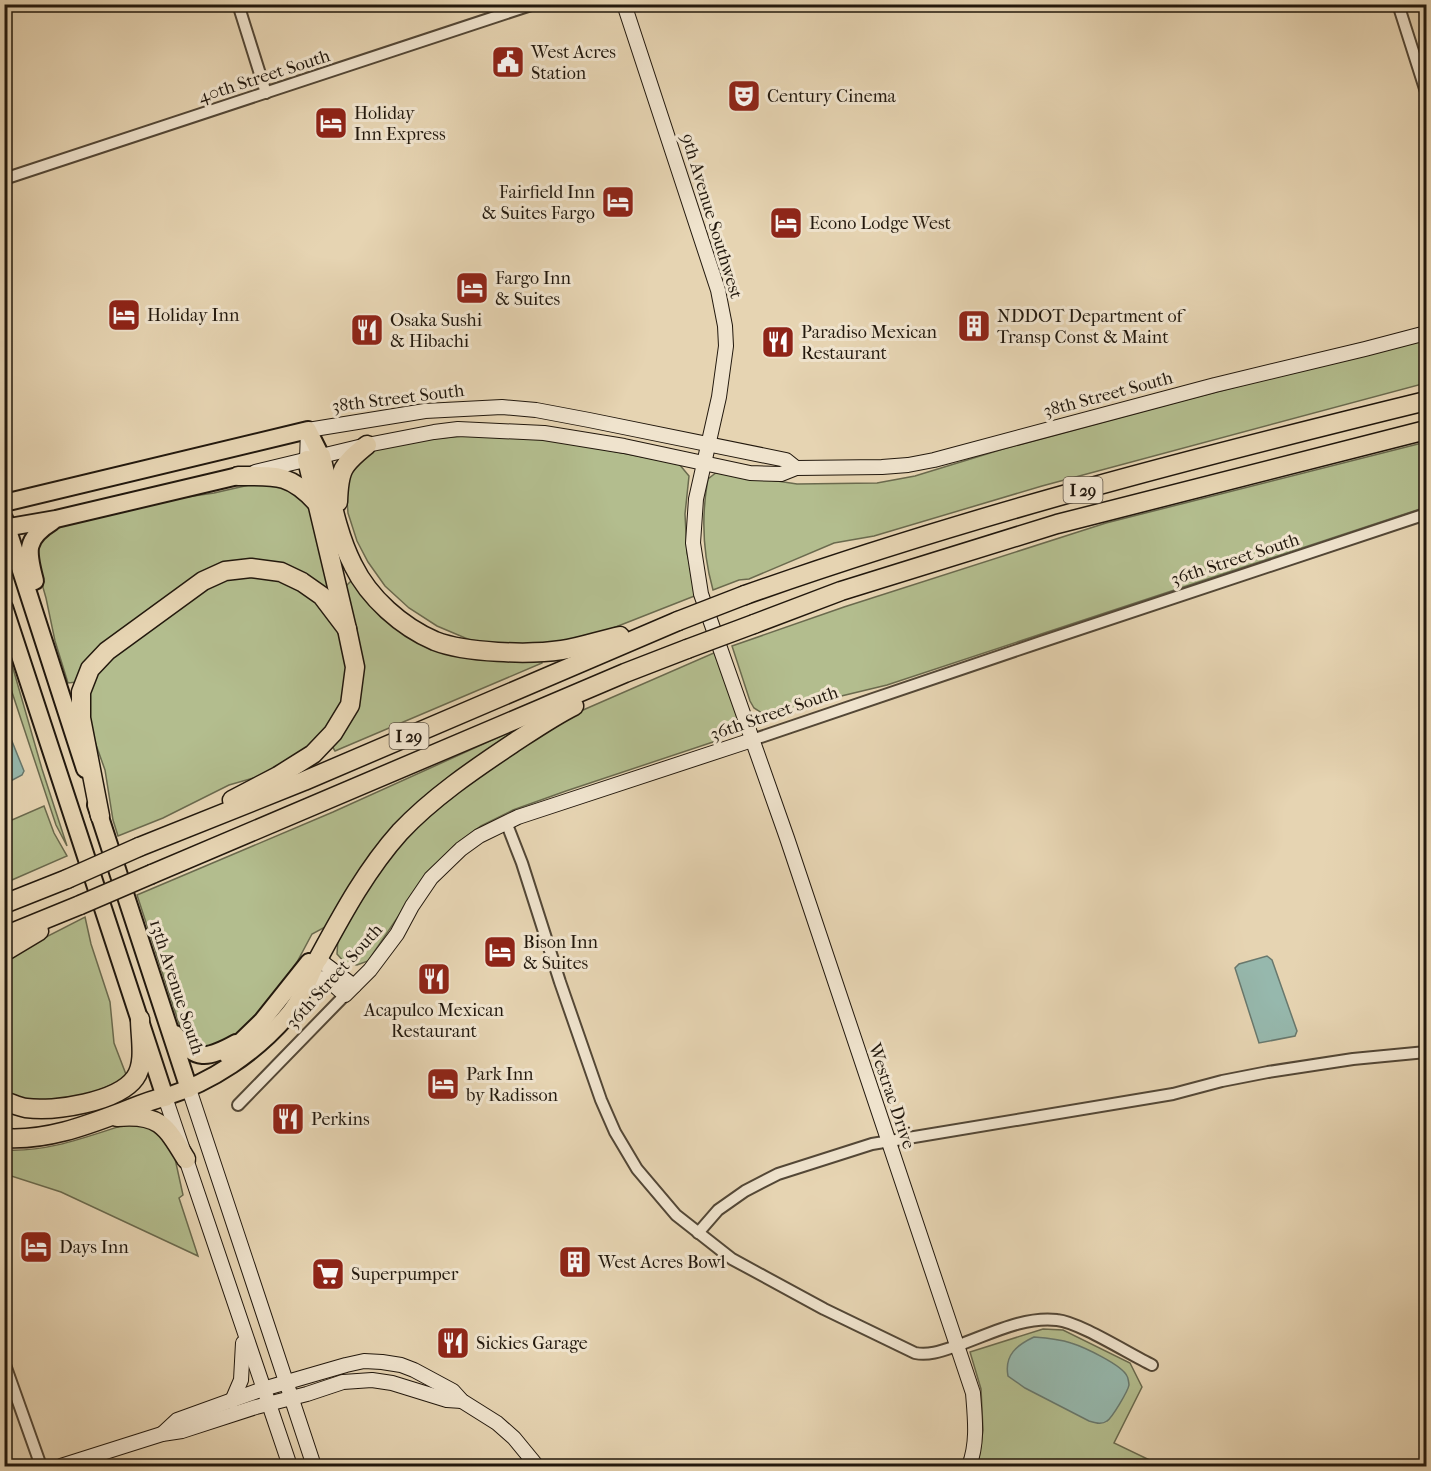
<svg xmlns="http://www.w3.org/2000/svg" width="1431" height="1471" font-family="'IM FELL French Canon',serif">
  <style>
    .green { fill: #b3bd8e; stroke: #6a6a4e; stroke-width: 1.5 }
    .water { fill: #96b8ad; stroke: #68786d; stroke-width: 1.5 }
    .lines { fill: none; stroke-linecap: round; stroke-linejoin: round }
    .street-casing { stroke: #534736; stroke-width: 14 }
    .secondary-casing { stroke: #22180d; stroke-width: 16 }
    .primary-casing { stroke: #22180d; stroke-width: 20 }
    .highway-casing { stroke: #22180d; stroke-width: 21 }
    .street { stroke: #efe3cd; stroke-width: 10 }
    .secondary { stroke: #efe3cd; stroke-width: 14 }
    .primary { stroke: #e6d4b2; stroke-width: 16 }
    .highway { stroke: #e6d4b2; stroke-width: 18 }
    .highway-bridge-casing { stroke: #22180d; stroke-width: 21; stroke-linecap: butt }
    .highway-bridge { stroke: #e6d4b2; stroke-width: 18 }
    .labels { text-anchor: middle; stroke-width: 6; stroke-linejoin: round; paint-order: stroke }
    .shield { fill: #efe3cd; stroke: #605547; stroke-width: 1.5 }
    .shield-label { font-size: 16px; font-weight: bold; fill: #22180d }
    .poi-label { font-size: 18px; fill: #22180d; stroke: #efe3cd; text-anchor: start }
    .street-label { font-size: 18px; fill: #22180d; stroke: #efe3cd }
  </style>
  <rect width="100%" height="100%" fill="#e6d4b2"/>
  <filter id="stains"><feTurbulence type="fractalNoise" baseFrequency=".00333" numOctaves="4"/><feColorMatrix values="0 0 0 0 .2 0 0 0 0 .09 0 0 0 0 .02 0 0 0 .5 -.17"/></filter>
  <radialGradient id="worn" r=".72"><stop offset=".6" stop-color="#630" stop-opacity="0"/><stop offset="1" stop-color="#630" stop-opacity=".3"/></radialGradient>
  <g class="green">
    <path d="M 1426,338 L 1426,383 L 1042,486 L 874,536 L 834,543 L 749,579 L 739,580 L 713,590 C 703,554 701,522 707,485 L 708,479 L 717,472 L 797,484 L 877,483 L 915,476 L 1003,449 L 1185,400 Z"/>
    <polygon points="487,434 540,437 679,464 689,476 685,514 687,553 697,595 608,630 567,642 508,645 470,640 437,626 409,608 385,586 368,562 357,541 348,513 346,489 348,474 371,450 428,439"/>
    <polygon points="1426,442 1426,507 887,685 833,698 778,715 765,715 754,708 750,701 732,646 844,607 1106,523"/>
    <polygon points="262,482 294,487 317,518 332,587 325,591 230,565 77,682 68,683 55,641 46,598 34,556 35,546 49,528 146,503 214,493"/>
    <polygon points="254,574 294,584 333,616 344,641 348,665 347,689 339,712 307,751 264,775 229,785 163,818 118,836 113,820 105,770 89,725 89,686 98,671 111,657 211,584 231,577"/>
    <polygon points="354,578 410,633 541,657 542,663 335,751 332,746 349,722 345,587"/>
    <polygon points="4,637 42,769 67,846 56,825 5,671"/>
    <polygon points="716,652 737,717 729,735 713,742 566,791 513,810 481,826 455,845 427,874 368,961 357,965 346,964 337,954 338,939 391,850 444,797 567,717"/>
    <polygon points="510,732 514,736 468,765 329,925 312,934 297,962 265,1006 238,1035 218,1049 195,1048 183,1036 137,895 333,812"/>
    <polygon points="44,806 54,833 67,856 5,883 5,823"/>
    <path d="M 85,917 L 91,944 L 110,1002 L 114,1043 L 127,1077 C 108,1088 64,1105 42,1102 C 29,1101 17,1097 5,1095 L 5,958 Z"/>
    <path d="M 133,1122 L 143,1122 L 172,1145 L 183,1195 L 179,1198 L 198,1256 L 61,1192 L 5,1174 L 4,1150 C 48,1153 91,1135 133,1122 Z"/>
    <polygon points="1043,1329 1063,1330 1130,1363 1142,1387 1114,1443 1162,1466 978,1466 983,1430 981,1389 970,1352"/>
  </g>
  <g class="water">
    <polygon points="5,724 24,771 22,775 5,784"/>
    <polygon points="1267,956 1272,960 1297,1031 1295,1036 1259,1043 1235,968 1239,964"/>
    <path d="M 1034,1337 C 1047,1338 1059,1339 1071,1343 C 1084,1347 1122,1365 1127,1376 C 1128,1377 1129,1384 1129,1385 C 1128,1391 1112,1418 1107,1421 C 1101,1425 1096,1423 1089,1421 L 1025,1388 L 1008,1376 C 1004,1355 1017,1345 1034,1337 Z"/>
  </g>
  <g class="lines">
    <defs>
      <g id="street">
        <polyline points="238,4 266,93"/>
        <polyline points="1398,4 1426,92"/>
        <polyline points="4,179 534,4"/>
        <polyline points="752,740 1041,642 1426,514"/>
        <path d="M 506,822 L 522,863 L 560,982 L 601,1100 L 615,1132 L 637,1169 L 676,1215 L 732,1259 L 824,1309 L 915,1353 C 930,1356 944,1350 959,1345 C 990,1334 1024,1316 1057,1320 C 1079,1322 1129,1354 1152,1365"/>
        <polyline points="238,1105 345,995"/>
        <polyline points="698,1233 718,1210 745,1191 778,1174 872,1144 1173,1094 1222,1081 1268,1072 1353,1059 1426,1052"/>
        <polyline points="4,1362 41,1466"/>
      </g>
      <g id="secondary">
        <path d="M 624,4 L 718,290 L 725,326 L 726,346 L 719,397 L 696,499 L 693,543 L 701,594 L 787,838 L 973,1393 C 975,1418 978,1443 969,1466"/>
        <polyline points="307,460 308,430 425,411 502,407 536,410 589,420 786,460 796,468"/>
        <polyline points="255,472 367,445 434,432 458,429 544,433 624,446 750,473 781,474 796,468 882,467 908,465 934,460 1215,385 1365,349 1426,333"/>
        <polyline points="318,959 354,986"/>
        <polyline points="310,979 326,978 345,995 370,970 397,934 412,906 431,878 461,849 479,836 518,817 752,740"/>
        <polyline points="189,1089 314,1466"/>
        <polyline points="165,1097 290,1466"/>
        <polyline points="232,1401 241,1380 243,1343"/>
        <polyline points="162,1434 177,1420 263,1389 346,1365 364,1361 382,1362 401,1365 414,1370 453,1391 462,1401 497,1423 514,1438 537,1466"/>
        <polyline points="61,1466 162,1434 182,1431 256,1407 307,1394 343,1382 372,1380 392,1383 447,1400 462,1401"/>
      </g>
      <g id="primary">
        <polyline points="4,503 308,430 321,456"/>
        <polyline points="4,518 85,769"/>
        <polyline points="4,528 56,519 238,476"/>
        <path d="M 35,581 C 28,553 23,540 52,522"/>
        <path d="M 4,607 L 165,1097 C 212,1082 255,1053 287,1016 C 301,1000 310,978 318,959"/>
        <polyline points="96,805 189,1089"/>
        <path d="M 175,1034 C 196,1062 207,1059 236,1043"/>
        <polyline points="227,1055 262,1021 309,962"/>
      </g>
      <g id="highway">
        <path d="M 321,456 C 330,492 336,532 353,565 C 369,598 402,627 435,641 C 466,653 529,655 562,650 C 581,647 601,640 620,636"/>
        <path d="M 238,476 C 275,476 289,473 316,502"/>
        <path d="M 338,502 C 339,470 342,465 367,445"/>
        <path d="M 745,595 C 968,516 1197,457 1426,401"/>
        <polyline points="754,624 841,591 1057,524 1426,430"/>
        <polyline points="232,800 278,776 313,754 333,733 350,705 355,667 347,629 307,460"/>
        <polyline points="100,816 81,718 81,692 90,669 107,651 203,581 225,571 251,568 281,572 302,582 322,596 347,629"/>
        <polyline points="139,847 304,781 678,621"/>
        <polyline points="152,874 625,673 687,649"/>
        <polyline points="4,904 67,879"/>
        <polyline points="4,936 80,905"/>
        <polyline points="4,952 39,931"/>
        <path d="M 318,959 C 342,915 366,870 400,832 C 432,798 473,770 512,744 C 532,731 552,717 574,706"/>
        <path d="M 4,1101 C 11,1103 19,1107 26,1108 C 54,1112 118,1102 135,1078 C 146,1063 140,1037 140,1019"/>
        <path d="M 117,1117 C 159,1113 166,1126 186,1159"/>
        <path d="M 4,1138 C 45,1141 85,1126 122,1112 C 137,1106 150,1100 165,1097"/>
      </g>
    </defs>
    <use href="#street" class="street-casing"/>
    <use href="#secondary" class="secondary-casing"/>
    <use href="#primary" class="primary-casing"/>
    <use href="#highway" class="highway-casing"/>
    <use href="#street" class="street"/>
    <use href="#secondary" class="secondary"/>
    <use href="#primary" class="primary"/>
    <use href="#highway" class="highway"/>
    <defs>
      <g id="highway-bridge">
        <polyline points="678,621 745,595"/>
        <polyline points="687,649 754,624"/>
        <polyline points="67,879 139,847"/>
        <polyline points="80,905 152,874"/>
      </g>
    </defs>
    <use href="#highway-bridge" class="highway-bridge-casing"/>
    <use href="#highway-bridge" class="highway-bridge"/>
  </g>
  <defs>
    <symbol id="civic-square" viewBox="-11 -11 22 22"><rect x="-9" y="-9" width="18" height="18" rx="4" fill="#8f2418" stroke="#efe3cd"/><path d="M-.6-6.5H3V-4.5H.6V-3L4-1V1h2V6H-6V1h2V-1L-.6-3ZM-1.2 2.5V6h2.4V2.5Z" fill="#fff"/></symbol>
    <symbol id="theatre-square" viewBox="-11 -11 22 22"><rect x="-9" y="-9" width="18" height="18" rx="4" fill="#8f2418" stroke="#efe3cd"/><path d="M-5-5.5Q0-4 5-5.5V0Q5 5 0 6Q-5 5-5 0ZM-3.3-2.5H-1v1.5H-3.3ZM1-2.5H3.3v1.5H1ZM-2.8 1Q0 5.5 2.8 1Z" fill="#fff"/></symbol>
    <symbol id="hotel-square" viewBox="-11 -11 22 22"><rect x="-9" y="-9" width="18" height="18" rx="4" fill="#8f2418" stroke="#efe3cd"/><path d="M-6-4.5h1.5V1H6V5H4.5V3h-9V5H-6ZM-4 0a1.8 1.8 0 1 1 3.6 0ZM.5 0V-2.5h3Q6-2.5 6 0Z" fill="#fff"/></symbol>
    <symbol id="building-square" viewBox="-11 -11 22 22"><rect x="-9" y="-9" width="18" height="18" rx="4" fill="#8f2418" stroke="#efe3cd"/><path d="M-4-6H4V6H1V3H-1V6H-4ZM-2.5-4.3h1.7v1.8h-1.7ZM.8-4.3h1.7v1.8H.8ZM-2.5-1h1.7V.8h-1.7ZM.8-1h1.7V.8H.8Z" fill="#fff"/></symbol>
    <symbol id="restaurant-square" viewBox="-11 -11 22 22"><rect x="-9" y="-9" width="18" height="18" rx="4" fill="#8f2418" stroke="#efe3cd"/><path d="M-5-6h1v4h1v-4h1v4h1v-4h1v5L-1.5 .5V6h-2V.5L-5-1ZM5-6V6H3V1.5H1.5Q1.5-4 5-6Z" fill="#fff"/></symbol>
    <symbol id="supermarket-square" viewBox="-11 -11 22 22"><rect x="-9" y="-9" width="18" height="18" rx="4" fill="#8f2418" stroke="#efe3cd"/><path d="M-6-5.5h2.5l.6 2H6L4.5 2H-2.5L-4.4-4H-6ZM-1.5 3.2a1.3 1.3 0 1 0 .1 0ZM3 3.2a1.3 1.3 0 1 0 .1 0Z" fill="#fff"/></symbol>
  </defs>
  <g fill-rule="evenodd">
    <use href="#civic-square" x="489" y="43" width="38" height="38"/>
    <use href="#theatre-square" x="725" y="77" width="38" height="38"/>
    <use href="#hotel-square" x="312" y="104" width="38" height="38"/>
    <use href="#hotel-square" x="599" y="183" width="38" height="38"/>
    <use href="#hotel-square" x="767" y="204" width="38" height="38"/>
    <use href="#hotel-square" x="453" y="269" width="38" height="38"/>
    <use href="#hotel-square" x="105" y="296" width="38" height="38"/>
    <use href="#building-square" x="955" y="307" width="38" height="38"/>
    <use href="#restaurant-square" x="348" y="311" width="38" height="38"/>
    <use href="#restaurant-square" x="759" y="323" width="38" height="38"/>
    <use href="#hotel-square" x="481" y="933" width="38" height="38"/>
    <use href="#restaurant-square" x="415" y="960" width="38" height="38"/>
    <use href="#hotel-square" x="424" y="1065" width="38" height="38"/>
    <use href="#restaurant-square" x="269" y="1100" width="38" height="38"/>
    <use href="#hotel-square" x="17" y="1228" width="38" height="38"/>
    <use href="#building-square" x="556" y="1243" width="38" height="38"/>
    <use href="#supermarket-square" x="309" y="1255" width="38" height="38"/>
    <use href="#restaurant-square" x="434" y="1324" width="38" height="38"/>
  </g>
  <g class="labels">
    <g class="shield">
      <rect x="1063.5" y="477" width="39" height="26" rx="4.5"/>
      <rect x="389.5" y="723" width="39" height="26" rx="4.5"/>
    </g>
    <g class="shield-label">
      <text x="1083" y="496">I 29</text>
      <text x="409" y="742">I 29</text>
    </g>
    <g class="poi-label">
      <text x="531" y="58">West Acres<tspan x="531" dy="21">Station</tspan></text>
      <text x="767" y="102">Century Cinema</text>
      <text x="354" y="119">Holiday<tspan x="354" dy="21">Inn Express</tspan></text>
      <text x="595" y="198" text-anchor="end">Fairfield Inn<tspan x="595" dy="21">&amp; Suites Fargo</tspan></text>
      <text x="809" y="229">Econo Lodge West</text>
      <text x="495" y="284">Fargo Inn<tspan x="495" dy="21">&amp; Suites</tspan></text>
      <text x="147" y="321">Holiday Inn</text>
      <text x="997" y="322">NDDOT Department of<tspan x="997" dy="21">Transp Const &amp; Maint</tspan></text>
      <text x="390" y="326">Osaka Sushi<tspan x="390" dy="21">&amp; Hibachi</tspan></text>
      <text x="801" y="338">Paradiso Mexican<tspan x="801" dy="21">Restaurant</tspan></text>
      <text x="523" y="948">Bison Inn<tspan x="523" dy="21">&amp; Suites</tspan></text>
      <text x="434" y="1016" text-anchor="middle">Acapulco Mexican<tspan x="434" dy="21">Restaurant</tspan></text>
      <text x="466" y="1080">Park Inn<tspan x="466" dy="21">by Radisson</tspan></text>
      <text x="311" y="1125">Perkins</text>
      <text x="59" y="1253">Days Inn</text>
      <text x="598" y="1268">West Acres Bowl</text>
      <text x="351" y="1280">Superpumper</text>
      <text x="476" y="1349">Sickies Garage</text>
    </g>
    <g class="street-label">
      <text transform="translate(264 76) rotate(-18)" y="6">40th Street South</text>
      <text transform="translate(712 216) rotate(73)" y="6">9th Avenue Southwest</text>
      <text transform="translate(1108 394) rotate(-15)" y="6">38th Street South</text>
      <text transform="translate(398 398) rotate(-7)" y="6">38th Street South</text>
      <text transform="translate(1235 559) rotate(-18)" y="6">36th Street South</text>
      <text transform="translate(774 713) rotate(-19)" y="6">36th Street South</text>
      <text transform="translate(334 976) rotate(-48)" y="6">36th Street South</text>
      <text transform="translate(177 987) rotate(72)" y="6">13th Avenue South</text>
      <text transform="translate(892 1096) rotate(71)" y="6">Westrac Drive</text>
    </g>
  </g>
  <rect width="1431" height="1471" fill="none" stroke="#e6d4b2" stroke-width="24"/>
  <rect x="6" y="6" width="1419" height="1459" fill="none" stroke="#22180d" stroke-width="3"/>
  <rect x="12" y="12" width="1407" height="1447" fill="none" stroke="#22180d" stroke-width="1.5"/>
  <rect width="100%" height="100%" filter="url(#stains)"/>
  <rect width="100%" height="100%" fill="url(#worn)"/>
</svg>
